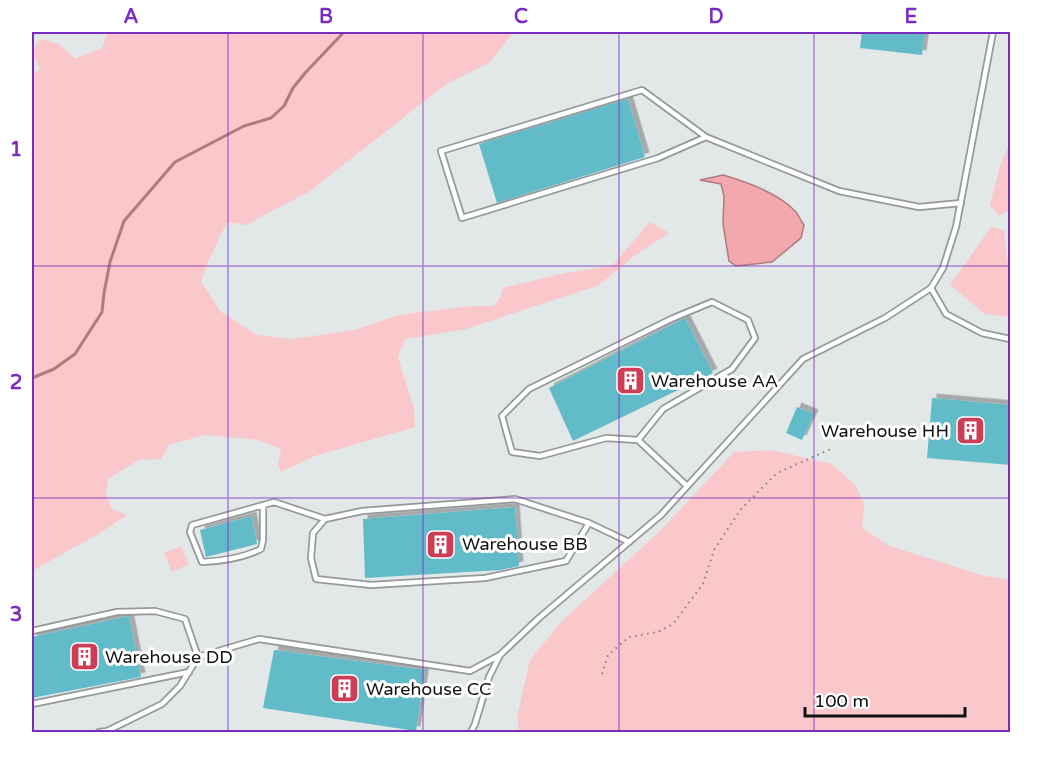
<svg xmlns="http://www.w3.org/2000/svg" width="1042" height="764" font-family="'Varela Round',sans-serif">
  <style>
    .green { fill: #fac8ca }
    .water { fill: #f2a8ac; stroke: #ae7b7e; stroke-width: 1.5 }
    .lines { fill: none; stroke-linecap: round; stroke-linejoin: round }
    .stream { stroke: #ae7b7e; stroke-width: 3 }
    .building { fill: #62bbc9; filter: url(#shadow) }
    .service-casing { stroke: #94999a; stroke-width: 8 }
    .path { stroke: #7f8283; stroke-width: 2; stroke-dasharray: 1.5 4.5; stroke-linecap: butt }
    .service { stroke: #fff; stroke-width: 4.5 }
    .grid { fill: none; stroke: #7b2cbf; stroke-width: 1.5; stroke-opacity: 0.55 }
    .labels { text-anchor: middle; stroke-width: 6; stroke-linejoin: round; paint-order: stroke }
    .poi-label { font-size: 18px; fill: #111313; stroke: #fff; text-anchor: start }
    .neatline { fill: none; stroke: #7b2cbf; stroke-width: 2 }
    .grid-label { font-size: 20px; text-anchor: middle; font-weight: bold; fill: #7b2cbf }
  </style>
  <defs>
    <filter id="shadow"><feDropShadow dx="4.5" dy="-4.5" stdDeviation="0" flood-color="#0004"/></filter>
  </defs>
  <rect width="100%" height="100%" fill="#e2e7e8"/>
  <g class="green">
    <polygon points="112,32 137,32 140,33 145,32 514,32 489,63 445,85 310,191 246,225 227,222 207,264 201,282 221,312 257,335 292,339 355,330 398,315 472,306 494,306 500,298 503,288 565,273 612,266 650,222 669,233 633,257 599,285 466,329 405,339 398,357 414,409 415,427 315,456 281,472 278,465 281,449 258,440 205,435 169,445 161,459 139,460 108,479 106,495 112,509 127,515 100,533 32,571 32,73 41,70 32,52 40,39 59,44 75,59 102,48 106,35"/>
    <polygon points="1010,143 1010,210 999,216 990,205 1000,166"/>
    <polygon points="991,227 1004,230 1007,259 1010,260 1010,317 985,314 950,285"/>
    <polygon points="771,450 832,464 856,486 864,504 862,528 890,546 984,576 1010,580 1010,732 519,732 517,717 530,660 561,622 663,528 734,452"/>
    <polygon points="181,546 189,564 172,572 164,553"/>
  </g>
  <path class="water" d="M 723,175 C 747,182 779,193 796,212 C 799,216 801,221 804,225 L 801,238 L 772,262 L 736,266 L 729,261 L 723,224 L 724,196 L 721,184 L 700,180 Z"/>
  <g class="lines">
    <polyline class="stream" points="32,378 54,369 75,354 102,312 104,293 110,262 124,221 175,162 244,126 271,118 284,106 293,88 306,72 344,32"/>
  </g>
  <g class="building">
    <polygon points="862,32 925,32 922,55 860,48"/>
    <polygon points="628,99 645,157 497,203 479,144"/>
    <polygon points="685,318 713,373 573,441 549,388"/>
    <polygon points="932,398 1011,405 1011,465 927,458"/>
    <polygon points="797,407 814,414 802,440 786,433"/>
    <polygon points="515,507 519,566 501,570 365,578 363,519"/>
    <polygon points="252,516 257,544 206,557 200,530"/>
    <polygon points="129,616 141,677 32,698 32,637"/>
    <polygon points="274,650 425,670 416,731 263,708"/>
  </g>
  <g class="lines">
    <defs>
      <g id="service">
        <polyline points="706,137 658,158 462,218 441,151 642,90 706,137 839,191 919,207 961,203"/>
        <polyline points="931,288 946,314 982,333 1010,339"/>
        <polyline points="638,440 663,409 732,369 755,338 748,320 712,302 671,319 529,389 502,416 512,452 540,456 606,438 638,440 687,486"/>
        <path d="M 263,505 L 263,540 L 261,549 C 243,558 222,561 202,562 L 190,532 L 192,525 L 274,502 L 325,519"/>
        <polyline points="589,523 566,561 485,578 371,585 316,579 311,558 313,533 325,519 362,511 515,499 589,523 629,542"/>
        <polyline points="32,631 117,612 155,611 185,619 198,657"/>
        <polyline points="32,704 189,672"/>
        <polyline points="99,732 107,731 162,704 180,686 198,657 259,639 470,671 500,655"/>
        <polyline points="471,732 475,724 489,677 500,655 539,618 661,515 803,359 885,318 931,288 943,268 956,227 993,32"/>
      </g>
    </defs>
    <use href="#service" class="service-casing"/>
    <polyline class="path" points="602,674 608,655 629,637 658,632 673,624 703,584 714,550 741,509 777,473 831,449"/>
    <use href="#service" class="service"/>
  </g>
  <path class="grid" d="M 228,32 L 228,732M 423,32 L 423,732M 619,32 L 619,732M 814,32 L 814,732M 32,266 L 1010,266M 32,498 L 1010,498"/>
  <defs>
    <symbol id="building-square" viewBox="-11 -11 22 22"><rect x="-9" y="-9" width="18" height="18" rx="4" fill="#cd3d55" stroke="#fff"/><path d="M-4-6H4V6H1V3H-1V6H-4ZM-2.5-4.3h1.7v1.8h-1.7ZM.8-4.3h1.7v1.8H.8ZM-2.5-1h1.7V.8h-1.7ZM.8-1h1.7V.8H.8Z" fill="#fff"/></symbol>
  </defs>
  <g fill-rule="evenodd">
    <use href="#building-square" x="614" y="364" width="33" height="33"/>
    <use href="#building-square" x="954" y="414" width="33" height="33"/>
    <use href="#building-square" x="424" y="528" width="33" height="33"/>
    <use href="#building-square" x="68" y="640" width="33" height="33"/>
    <use href="#building-square" x="328" y="672" width="33" height="33"/>
  </g>
  <g class="labels">
    <g class="poi-label">
      <text x="651" y="387">Warehouse AA</text>
      <text x="949" y="437" text-anchor="end">Warehouse HH</text>
      <text x="462" y="550">Warehouse BB</text>
      <text x="105" y="663">Warehouse DD</text>
      <text x="366" y="695">Warehouse CC</text>
    </g>
  </g>
  <rect width="1042" height="764" fill="none" stroke="#ffffff" stroke-width="66"/>
  <path d="M805 707v9h160v-9" fill="none" stroke="#111313" stroke-width="3"/>
  <text x="814" y="707" font-size="18" fill="#111313" stroke="#ffffff" stroke-width="4.5" paint-order="stroke">100 m</text>
  <rect x="33" y="33" width="976" height="698" class="neatline"/>
  <g class="grid-label">
    <text x="131" y="23">A</text>
    <text x="326" y="23">B</text>
    <text x="521" y="23">C</text>
    <text x="716" y="23">D</text>
    <text x="911" y="23">E</text>
    <text x="16" y="156">1</text>
    <text x="16" y="389">2</text>
    <text x="16" y="621">3</text>
  </g>
</svg>
